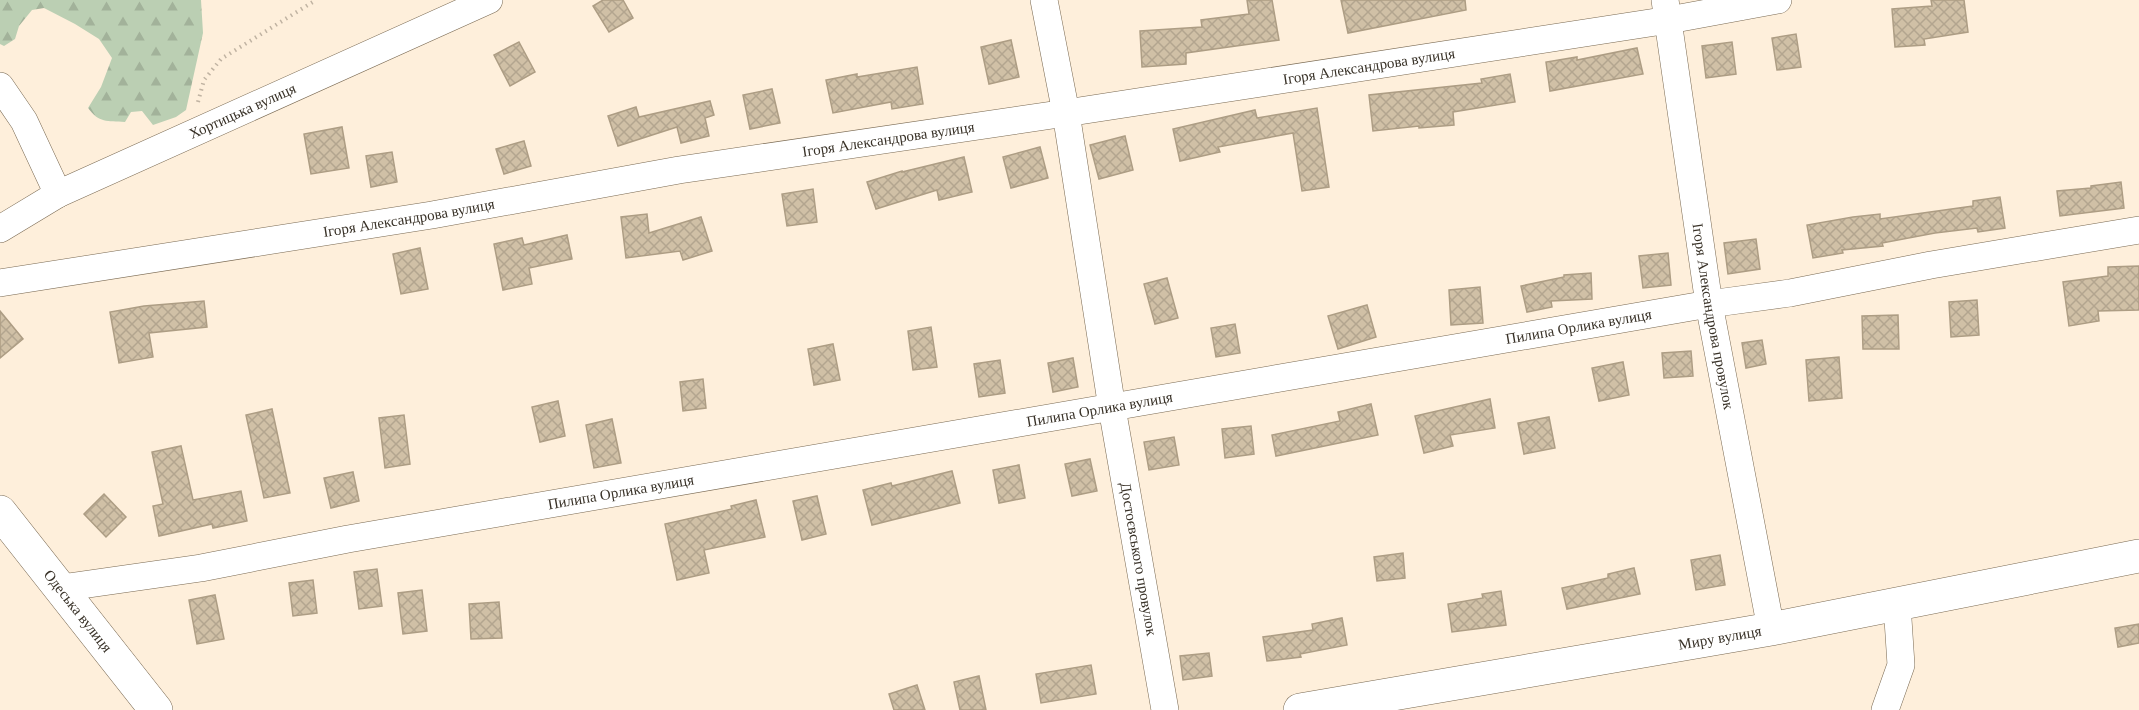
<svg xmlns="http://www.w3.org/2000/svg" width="2139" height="710" font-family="'Times New Roman',serif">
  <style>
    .forest { fill: url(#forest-firs) }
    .building { fill: url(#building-cross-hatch); stroke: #ad9d84; stroke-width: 1.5 }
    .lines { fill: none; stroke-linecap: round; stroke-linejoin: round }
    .minor-casing { stroke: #796952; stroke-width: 28 }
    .tertiary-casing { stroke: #796952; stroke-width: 34 }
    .path { stroke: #c0b3a2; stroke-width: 4; stroke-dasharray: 1.5 4.5; stroke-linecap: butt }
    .minor { stroke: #fff; stroke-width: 27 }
    .tertiary { stroke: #fff; stroke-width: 33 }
    .labels { text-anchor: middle; stroke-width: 4.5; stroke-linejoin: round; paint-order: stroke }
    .street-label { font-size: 15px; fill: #393228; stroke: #fff }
  </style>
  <defs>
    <pattern id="forest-firs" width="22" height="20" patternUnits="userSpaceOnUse" patternTransform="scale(1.5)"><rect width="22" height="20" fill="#bbcfb3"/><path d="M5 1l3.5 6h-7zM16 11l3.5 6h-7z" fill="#a2b29a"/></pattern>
    <pattern id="building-cross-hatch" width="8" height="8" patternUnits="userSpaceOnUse" patternTransform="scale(1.5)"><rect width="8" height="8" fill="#d0c0a6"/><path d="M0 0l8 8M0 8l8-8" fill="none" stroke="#b3a58f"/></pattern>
  </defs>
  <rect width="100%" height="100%" fill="#feefdb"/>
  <path class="forest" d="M 0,0 L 201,0 L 203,33 L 186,110 L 176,117 L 153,125 L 142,111 L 131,112 L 125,122 C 107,121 99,123 88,108 L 101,87 L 112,58 L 99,39 L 75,24 L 44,8 L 32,10 L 19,26 L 15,39 L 4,46 L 0,44 Z"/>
  <g class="building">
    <polygon points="603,0 623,0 633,18 609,32 593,6"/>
    <polygon points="1247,0 1272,0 1279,40 1186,53 1186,64 1142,67 1140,31 1202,27 1201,20 1249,14"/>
    <polygon points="1341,0 1465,0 1466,10 1348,33"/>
    <polygon points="1931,0 1964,0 1968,32 1924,39 1925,45 1895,47 1892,9 1932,6"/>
    <polygon points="1796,34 1801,67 1777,70 1772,38"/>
    <polygon points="1011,40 1019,77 989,84 981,47"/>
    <polygon points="519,42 535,72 510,86 494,55"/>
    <polygon points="1732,42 1736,74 1706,78 1702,46"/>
    <polygon points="1637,48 1643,74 1550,91 1546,62 1577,57 1577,60"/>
    <polygon points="917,67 923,104 892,109 891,102 833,113 826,80 857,74 857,77"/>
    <polygon points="1510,74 1515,102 1453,112 1454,125 1419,128 1419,126 1373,131 1369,95 1482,83 1481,79"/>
    <polygon points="772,89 780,123 750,129 743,95"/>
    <polygon points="710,101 714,115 705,118 709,136 681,143 677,127 618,146 608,116 636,107 639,117"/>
    <polygon points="1317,108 1329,187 1302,191 1293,133 1218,147 1220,152 1180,161 1173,129 1255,110 1257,118"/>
    <polygon points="342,127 349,168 311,174 304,134"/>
    <polygon points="1125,136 1133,170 1099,179 1090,145"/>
    <polygon points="524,141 531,166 504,174 496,149"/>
    <polygon points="1040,147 1048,178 1011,188 1003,157"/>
    <polygon points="392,152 397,182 371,187 366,156"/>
    <polygon points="964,157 972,192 939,200 937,190 876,209 867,182 902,171 902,172"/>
    <polygon points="2121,182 2124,208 2060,216 2057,191 2091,188 2091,186"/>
    <polygon points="813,189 817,222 787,226 782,194"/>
    <polygon points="2000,197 2005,228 1978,232 1977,228 1935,233 1882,243 1883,246 1842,250 1843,253 1813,258 1807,225 1853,217 1880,214 1880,219 1973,206 1973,201"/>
    <polygon points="647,214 649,233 701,217 712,251 683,260 680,251 626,258 621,217"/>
    <polygon points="567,235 572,259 529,268 532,284 503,290 494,244 522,238 524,245"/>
    <polygon points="1756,239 1760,269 1728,274 1724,243"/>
    <polygon points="420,248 428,289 401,294 393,254"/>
    <polygon points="1668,253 1671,285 1643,288 1639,256"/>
    <polygon points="2139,266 2139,310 2098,311 2099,321 2069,326 2063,282 2108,276 2108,267"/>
    <polygon points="1591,273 1592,299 1551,301 1552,307 1527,312 1521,286 1564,277 1564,275"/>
    <polygon points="1167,278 1178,318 1155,324 1144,284"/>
    <polygon points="1480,287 1483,323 1451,325 1449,290"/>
    <polygon points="1977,300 1979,335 1951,337 1949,302"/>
    <polygon points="204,301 207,327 149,333 153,357 119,363 110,312 144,306"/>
    <polygon points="1367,305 1376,337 1338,349 1328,316"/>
    <polygon points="0,311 23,339 0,358"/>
    <polygon points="1898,315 1899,349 1863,349 1862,316"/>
    <polygon points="1235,324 1240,353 1216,357 1211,328"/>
    <polygon points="931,327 937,367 913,370 908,331"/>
    <polygon points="1762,340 1766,364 1746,368 1742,343"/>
    <polygon points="833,344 840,380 814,385 808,349"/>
    <polygon points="1691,351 1693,376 1664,378 1662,353"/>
    <polygon points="1839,357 1842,398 1809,401 1806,360"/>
    <polygon points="1073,358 1078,387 1053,392 1048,363"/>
    <polygon points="1000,360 1005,393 979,397 974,364"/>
    <polygon points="1623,362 1629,395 1599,401 1592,368"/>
    <polygon points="703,379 706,408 683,411 680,382"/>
    <polygon points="1490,399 1495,428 1450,435 1453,446 1424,453 1415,416"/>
    <polygon points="558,401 565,436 540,442 532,407"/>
    <polygon points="1371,404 1378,435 1276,456 1272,435 1340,421 1338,412"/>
    <polygon points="272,409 290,493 264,498 246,415"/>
    <polygon points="404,415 410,464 385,468 379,418"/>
    <polygon points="1549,417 1555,448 1524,454 1518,423"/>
    <polygon points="612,419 621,463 594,468 586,425"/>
    <polygon points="1251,426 1254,454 1225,458 1222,429"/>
    <polygon points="1174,437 1179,465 1149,470 1144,442"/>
    <polygon points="181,446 193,500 241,491 247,521 213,528 212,524 159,536 153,506 163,504 152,452"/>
    <polygon points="1090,459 1097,491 1072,496 1065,464"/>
    <polygon points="1019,465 1025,498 999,503 993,470"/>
    <polygon points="952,471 960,503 872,525 863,490 891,483 892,486"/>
    <polygon points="353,472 359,501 331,508 324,478"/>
    <polygon points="104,494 126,517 106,537 84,514"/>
    <polygon points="817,496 826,534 802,540 793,501"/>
    <polygon points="756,500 765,537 704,550 709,573 677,580 665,524 732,509 731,506"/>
    <polygon points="1403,553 1405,578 1377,581 1374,557"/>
    <polygon points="1720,555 1725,585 1696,590 1691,560"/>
    <polygon points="1634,568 1640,594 1567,609 1562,588 1608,578 1608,574"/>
    <polygon points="377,569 382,606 359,609 354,572"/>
    <polygon points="313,580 317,613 293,616 289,583"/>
    <polygon points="422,590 427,631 403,634 398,593"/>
    <polygon points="1501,591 1506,625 1452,632 1448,604 1483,598 1482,594"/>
    <polygon points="215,595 224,639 197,644 189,600"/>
    <polygon points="499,602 502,638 471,639 469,604"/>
    <polygon points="1342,618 1347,645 1300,654 1301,657 1267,661 1263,637 1313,630 1312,624"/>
    <polygon points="2139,624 2139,643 2118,647 2115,628"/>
    <polygon points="1209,653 1212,676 1183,680 1180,656"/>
    <polygon points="1091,665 1096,694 1041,703 1036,674"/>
    <polygon points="979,676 986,710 960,710 954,682"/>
    <polygon points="917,685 925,710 894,710 889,694"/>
  </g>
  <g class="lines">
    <defs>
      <g id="minor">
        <path id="s1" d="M 1044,0 L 1066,113 L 1112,408 L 1165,710"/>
        <path id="s2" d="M 1665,0 L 1709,304 L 1771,629"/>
        <polyline points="0,86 24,121 58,194"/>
        <path id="s3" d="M 0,229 L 58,194 L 489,0"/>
        <path id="s4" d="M 0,283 L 432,215 L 679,170 L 1066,113 L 1669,20 L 1778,0"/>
        <path id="s5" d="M 61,588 L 201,568 L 348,539 L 1709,304 L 1790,293 L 1931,265 L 2139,230"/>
        <polyline points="1885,710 1901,665 1897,604"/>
      </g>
      <g id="tertiary">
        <path id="s6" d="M 0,512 L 156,710"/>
        <path id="s7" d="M 1300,710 L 1771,629 L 2139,556"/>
      </g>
    </defs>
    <use href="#minor" class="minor-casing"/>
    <use href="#tertiary" class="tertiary-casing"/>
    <polyline class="path" points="198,102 204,80 221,59 316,0"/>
    <use href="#minor" class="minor"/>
    <use href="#tertiary" class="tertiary"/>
  </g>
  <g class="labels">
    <g class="street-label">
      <text dy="5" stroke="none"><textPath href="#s4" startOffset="1386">Ігоря Александрова вулиця</textPath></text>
      <text dy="5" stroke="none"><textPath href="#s3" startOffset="270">Хортицька вулиця</textPath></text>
      <text dy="5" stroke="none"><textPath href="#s4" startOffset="900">Ігоря Александрова вулиця</textPath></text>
      <text dy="5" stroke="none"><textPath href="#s4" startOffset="414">Ігоря Александрова вулиця</textPath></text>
      <text dy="5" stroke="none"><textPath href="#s2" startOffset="320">Ігоря Александрова провулок</textPath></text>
      <text dy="5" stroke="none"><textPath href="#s5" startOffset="1540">Пилипа Орлика вулиця</textPath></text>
      <text dy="5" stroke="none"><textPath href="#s5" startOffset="1054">Пилипа Орлика вулиця</textPath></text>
      <text dy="5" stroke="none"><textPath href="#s5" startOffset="568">Пилипа Орлика вулиця</textPath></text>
      <text dy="5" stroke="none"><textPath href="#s1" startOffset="567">Достоєвського провулок</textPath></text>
      <text dy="5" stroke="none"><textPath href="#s6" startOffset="126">Одеська вулиця</textPath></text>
      <text dy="5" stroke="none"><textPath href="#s7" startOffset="426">Миру вулиця</textPath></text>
    </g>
  </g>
</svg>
